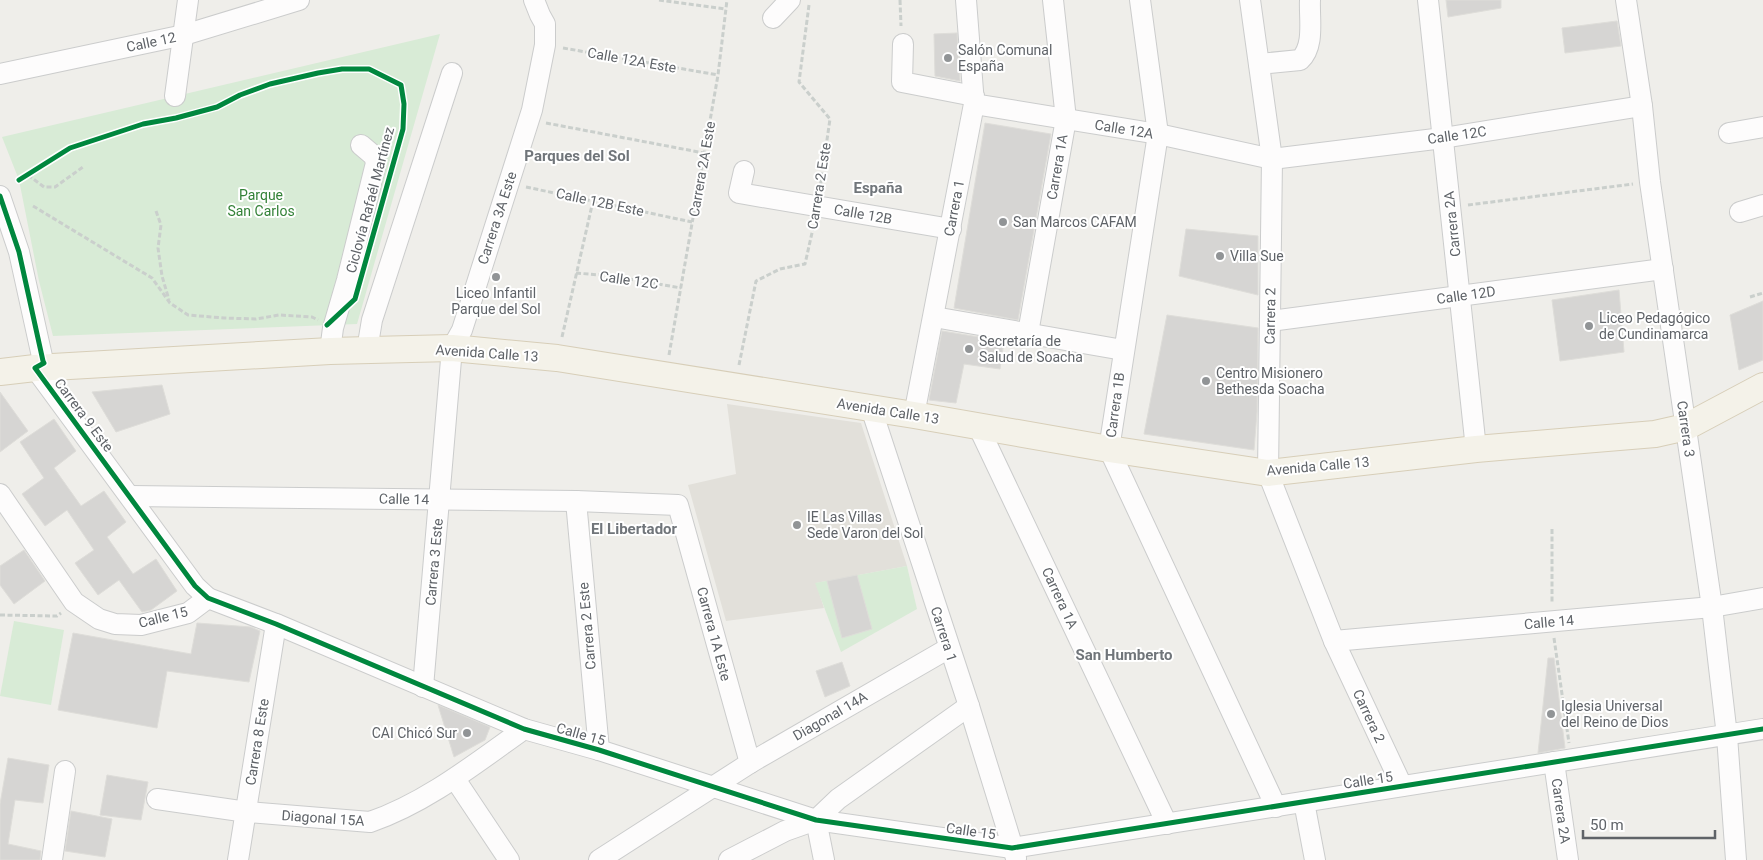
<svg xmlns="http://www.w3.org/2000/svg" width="1763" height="860" font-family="Roboto,sans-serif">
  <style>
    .education { fill: #e2e0da }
    .green { fill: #d8ebd6 }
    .building { fill: #d6d5d3; stroke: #deddd9 }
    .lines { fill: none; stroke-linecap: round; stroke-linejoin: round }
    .minor-casing { stroke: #cbcccc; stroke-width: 22 }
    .major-casing { stroke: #d7ceb8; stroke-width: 28 }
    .path { stroke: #cacfcc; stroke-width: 3; stroke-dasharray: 5 2.5; stroke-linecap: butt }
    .minor { stroke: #fdfcfc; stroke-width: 20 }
    .major { stroke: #f4f2e9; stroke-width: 26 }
    .cycleway-casing { stroke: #fff; stroke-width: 8 }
    .cycleway { stroke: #00873e; stroke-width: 5 }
    .poi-dot { fill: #919496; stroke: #fff; stroke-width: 2 }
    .labels { text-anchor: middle; stroke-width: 4; stroke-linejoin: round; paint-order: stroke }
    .street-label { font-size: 14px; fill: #5f6368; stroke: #fff }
    .poi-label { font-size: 14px; fill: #5f6368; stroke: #fff; text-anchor: start }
    .park-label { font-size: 14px; fill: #348238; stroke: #fff }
    .neighbourhood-label { font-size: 15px; font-weight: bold; fill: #70757a; stroke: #fff }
  </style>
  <rect width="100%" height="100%" fill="#efeeea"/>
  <polygon class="education" points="727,404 861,423 907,566 816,583 824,608 726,621 688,485 736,474"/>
  <g class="green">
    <polygon points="440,34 357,324 53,336 39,281 19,180 2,137"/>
    <polygon points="907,566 917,609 841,652 815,583"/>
    <polygon points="14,621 64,630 51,705 0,696"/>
  </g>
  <g class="building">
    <polygon points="1446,0 1501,0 1501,8 1448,17"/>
    <polygon points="1617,21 1621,46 1565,53 1562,28"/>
    <polygon points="957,33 960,81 935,76 934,34"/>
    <polygon points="985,123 1051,134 1018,320 954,308"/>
    <polygon points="1186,229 1258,236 1258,295 1179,276"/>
    <polygon points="1619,290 1624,352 1560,361 1552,300"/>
    <polygon points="1763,301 1763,360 1739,370 1730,315"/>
    <polygon points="1167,315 1258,328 1257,412 1254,450 1144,434"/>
    <polygon points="942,331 1004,341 1000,369 964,364 956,403 929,400"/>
    <polygon points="162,385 170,414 116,432 92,392"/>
    <polygon points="0,392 28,431 0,452"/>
    <polygon points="54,419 76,451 54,468 81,506 104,491 126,522 107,537 133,574 156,559 177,591 151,610 142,612 119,580 98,595 75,563 94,550 67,510 45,526 22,494 44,478 20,442"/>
    <polygon points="24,550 45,581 14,604 0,585 0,566"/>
    <polygon points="857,575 872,629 842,638 827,581"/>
    <polygon points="197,623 251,627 260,631 249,682 167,671 157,728 58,710 73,633 191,654"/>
    <polygon points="1548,658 1554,658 1565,748 1538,753"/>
    <polygon points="842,662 850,686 825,697 816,671"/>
    <polygon points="438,705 490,727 485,740 454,757"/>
    <polygon points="8,758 49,765 43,803 15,800 8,844 41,851 40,860 0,860 0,804"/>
    <polygon points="107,775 148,782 141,820 100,815"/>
    <polygon points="71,811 112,819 105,857 65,851"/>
  </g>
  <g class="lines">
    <defs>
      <g id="minor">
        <polyline points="1140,0 1158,134 1109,449 1276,807"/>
        <polyline points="1250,0 1272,159 1268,473 1334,641 1402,786"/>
        <polyline points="1428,0 1476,449"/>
        <polyline points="1626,0 1642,106 1650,182 1712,607 1727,736 1736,860"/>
        <polyline points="773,18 790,0"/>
        <polyline points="903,44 902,82 974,96"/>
        <path d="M 1259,64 L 1300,60 C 1315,46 1309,19 1310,0"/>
        <polyline points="0,74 184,35 299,0"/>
        <polyline points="175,96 188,0"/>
        <polyline points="974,104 1158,134 1272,159 1443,138 1642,106"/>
        <polyline points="1729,133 1763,127"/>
        <polyline points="744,171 739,193 951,229"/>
        <polyline points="0,196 19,252 43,361 44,363 35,368 195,586 208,598 276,624 524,729 599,750 816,820 1012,848 1763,729"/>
        <polyline points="1740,212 1763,205"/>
        <polyline points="934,317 1123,350"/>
        <polyline points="1270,321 1663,269"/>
        <polyline points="1028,333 1066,119 1053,0"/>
        <polyline points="367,350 372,320 452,73"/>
        <polyline points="330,351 333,328 347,280 376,163 374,156 361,145"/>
        <polyline points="871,408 969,706 1016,858"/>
        <polyline points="914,415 974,104 966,0"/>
        <polyline points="978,426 1167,824"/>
        <polyline points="0,494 74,602 99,619 115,624 141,625 188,613 208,598"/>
        <polyline points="130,496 576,501 678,505 750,763"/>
        <polyline points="576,501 599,750"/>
        <polyline points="1334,641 1712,607 1763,598"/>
        <polyline points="423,687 452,348 462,330 532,110 545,45 545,24 540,15 534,0"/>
        <polyline points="1554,762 1568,860"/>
        <polyline points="455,779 509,860"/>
        <path d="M 157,799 L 247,812 L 370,822 C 426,803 476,763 524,729"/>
        <polyline points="1304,802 1315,860"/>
        <polyline points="816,820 824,860"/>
        <polyline points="52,860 65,771"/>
        <polyline points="238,860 276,624"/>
        <polyline points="599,860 750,763 949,648"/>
        <polyline points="729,860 785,831 816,820 838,799 969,706"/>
      </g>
      <polyline id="major" points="0,372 35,368 330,351 452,348 557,358 914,415 1109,449 1268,473 1476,449 1655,434 1686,427 1763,386"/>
    </defs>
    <use href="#minor" class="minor-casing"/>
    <use href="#major" class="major-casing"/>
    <g class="path">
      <polyline points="659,0 726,9"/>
      <polyline points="900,0 901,26"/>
      <polyline points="809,5 799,82 830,119 820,188"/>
      <polyline points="563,48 718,75"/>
      <polyline points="546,123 704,153"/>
      <polyline points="28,175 44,187 55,187 83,167"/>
      <polyline points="526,187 692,222"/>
      <polyline points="1468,205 1633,184"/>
      <polyline points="33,206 152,278 170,303 188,315 224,318 256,319 279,315 312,317 318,320"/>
      <polyline points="156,211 161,225 158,248 162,276 169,300"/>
      <polyline points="576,273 612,276 681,288"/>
      <polyline points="1750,297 1763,293"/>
      <polyline points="562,337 593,201"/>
      <polyline points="669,355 718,75 727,0"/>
      <polyline points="739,365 756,281 780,269 805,264 814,224"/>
      <polyline points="1552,529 1552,604"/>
      <polyline points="0,615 57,616 61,613"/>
      <polyline points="1554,638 1569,743"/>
    </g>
    <use href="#minor" class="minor"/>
    <use href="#major" class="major"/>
    <defs>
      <g id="cycleway">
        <polyline points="19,180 70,148 143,124 176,118 217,107 240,95 270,84 318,73 342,69 369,69 401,85 404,104 403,129 355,299 327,325"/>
        <polyline points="0,196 19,252 43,361 44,363 35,368 195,586 208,598 276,624 524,729 599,750 816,820 1012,848 1763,729"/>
      </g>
    </defs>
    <use href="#cycleway" class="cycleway-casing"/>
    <use href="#cycleway" class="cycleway"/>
  </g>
  <g class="poi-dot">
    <circle cx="948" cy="58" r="5"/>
    <circle cx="1003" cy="222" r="5"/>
    <circle cx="1220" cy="256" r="5"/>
    <circle cx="496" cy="277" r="5"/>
    <circle cx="1589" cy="326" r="5"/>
    <circle cx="969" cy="349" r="5"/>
    <circle cx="1206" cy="381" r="5"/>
    <circle cx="797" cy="525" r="5"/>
    <circle cx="1551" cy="714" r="5"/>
    <circle cx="467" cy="733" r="5"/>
  </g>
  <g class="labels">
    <g class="street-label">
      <text transform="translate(151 42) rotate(-12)" y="5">Calle 12</text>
      <text transform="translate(632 60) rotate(10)" y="5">Calle 12A Este</text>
      <text transform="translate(1124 129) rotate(9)" y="5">Calle 12A</text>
      <text transform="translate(1457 135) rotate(-8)" y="5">Calle 12C</text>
      <text transform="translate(1057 167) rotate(-80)" y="5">Carrera 1A</text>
      <text transform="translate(702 169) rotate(-80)" y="5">Carrera 2A Este</text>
      <text transform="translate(819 186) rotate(-81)" y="5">Carrera 2 Este</text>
      <text transform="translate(370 200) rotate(-75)" y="5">Ciclovía Rafaél Martínez</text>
      <text transform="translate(600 202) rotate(12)" y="5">Calle 12B Este</text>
      <text transform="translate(954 208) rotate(-79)" y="5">Carrera 1</text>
      <text transform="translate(863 214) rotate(10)" y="5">Calle 12B</text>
      <text transform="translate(497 218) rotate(-72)" y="5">Carrera 3A Este</text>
      <text transform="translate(1452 224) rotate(-96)" y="5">Carrera 2A</text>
      <text transform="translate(629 280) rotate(8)" y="5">Calle 12C</text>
      <text transform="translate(1466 295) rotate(-8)" y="5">Calle 12D</text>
      <text transform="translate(1270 316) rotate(-89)" y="5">Carrera 2</text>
      <text transform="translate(487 353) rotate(4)" y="5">Avenida Calle 13</text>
      <text transform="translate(1115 405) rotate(-82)" y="5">Carrera 1B</text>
      <text transform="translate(888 411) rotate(9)" y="5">Avenida Calle 13</text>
      <text transform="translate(84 415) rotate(53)" y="5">Carrera 9 Este</text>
      <text transform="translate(1686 429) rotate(82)" y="5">Carrera 3</text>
      <text transform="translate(1318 466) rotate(-5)" y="5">Avenida Calle 13</text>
      <text transform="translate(404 499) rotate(1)" y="5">Calle 14</text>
      <text transform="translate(434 562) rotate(-85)" y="5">Carrera 3 Este</text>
      <text transform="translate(1060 598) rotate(65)" y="5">Carrera 1A</text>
      <text transform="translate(163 617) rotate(-14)" y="5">Calle 15</text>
      <text transform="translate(1549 622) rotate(-5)" y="5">Calle 14</text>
      <text transform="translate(587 626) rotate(-95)" y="5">Carrera 2 Este</text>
      <text transform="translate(714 634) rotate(75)" y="5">Carrera 1A Este</text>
      <text transform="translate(944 634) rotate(72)" y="5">Carrera 1</text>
      <text transform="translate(830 716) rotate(-30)" y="5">Diagonal 14A</text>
      <text transform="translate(1369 716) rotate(65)" y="5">Carrera 2</text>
      <text transform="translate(581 734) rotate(16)" y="5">Calle 15</text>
      <text transform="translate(257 742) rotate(-81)" y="5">Carrera 8 Este</text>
      <text transform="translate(1368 780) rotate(-9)" y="5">Calle 15</text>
      <text transform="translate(1561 811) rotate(82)" y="5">Carrera 2A</text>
      <text transform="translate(323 818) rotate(4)" y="5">Diagonal 15A</text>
      <text transform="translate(971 831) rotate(8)" y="5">Calle 15</text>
    </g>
    <g class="poi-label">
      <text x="958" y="55">Salón Comunal<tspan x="958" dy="16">España</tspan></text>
      <text x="1013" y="227">San Marcos CAFAM</text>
      <text x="1230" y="261">Villa Sue</text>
      <text x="496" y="298" text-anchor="middle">Liceo Infantil<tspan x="496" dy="16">Parque del Sol</tspan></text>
      <text x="1599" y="323">Liceo Pedagógico<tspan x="1599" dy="16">de Cundinamarca</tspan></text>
      <text x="979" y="346">Secretaría de<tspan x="979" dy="16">Salud de Soacha</tspan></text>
      <text x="1216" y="378">Centro Misionero<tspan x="1216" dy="16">Bethesda Soacha</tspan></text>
      <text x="807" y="522">IE Las Villas<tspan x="807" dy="16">Sede Varon del Sol</tspan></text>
      <text x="1561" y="711">Iglesia Universal<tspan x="1561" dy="16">del Reino de Dios</tspan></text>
      <text x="457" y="738" text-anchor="end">CAI Chicó Sur</text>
    </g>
    <g class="park-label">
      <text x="261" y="200">Parque<tspan x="261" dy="16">San Carlos</tspan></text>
    </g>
    <g class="neighbourhood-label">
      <text x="577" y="161">Parques del Sol</text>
      <text x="878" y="193">España</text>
      <text x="634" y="534">El Libertador</text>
      <text x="1124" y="660">San Humberto</text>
    </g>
  </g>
  <path d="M1583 830v8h132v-8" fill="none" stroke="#5f6368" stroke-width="2.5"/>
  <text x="1590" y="830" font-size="15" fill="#5f6368" stroke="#ffffff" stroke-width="4" paint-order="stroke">50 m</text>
</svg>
